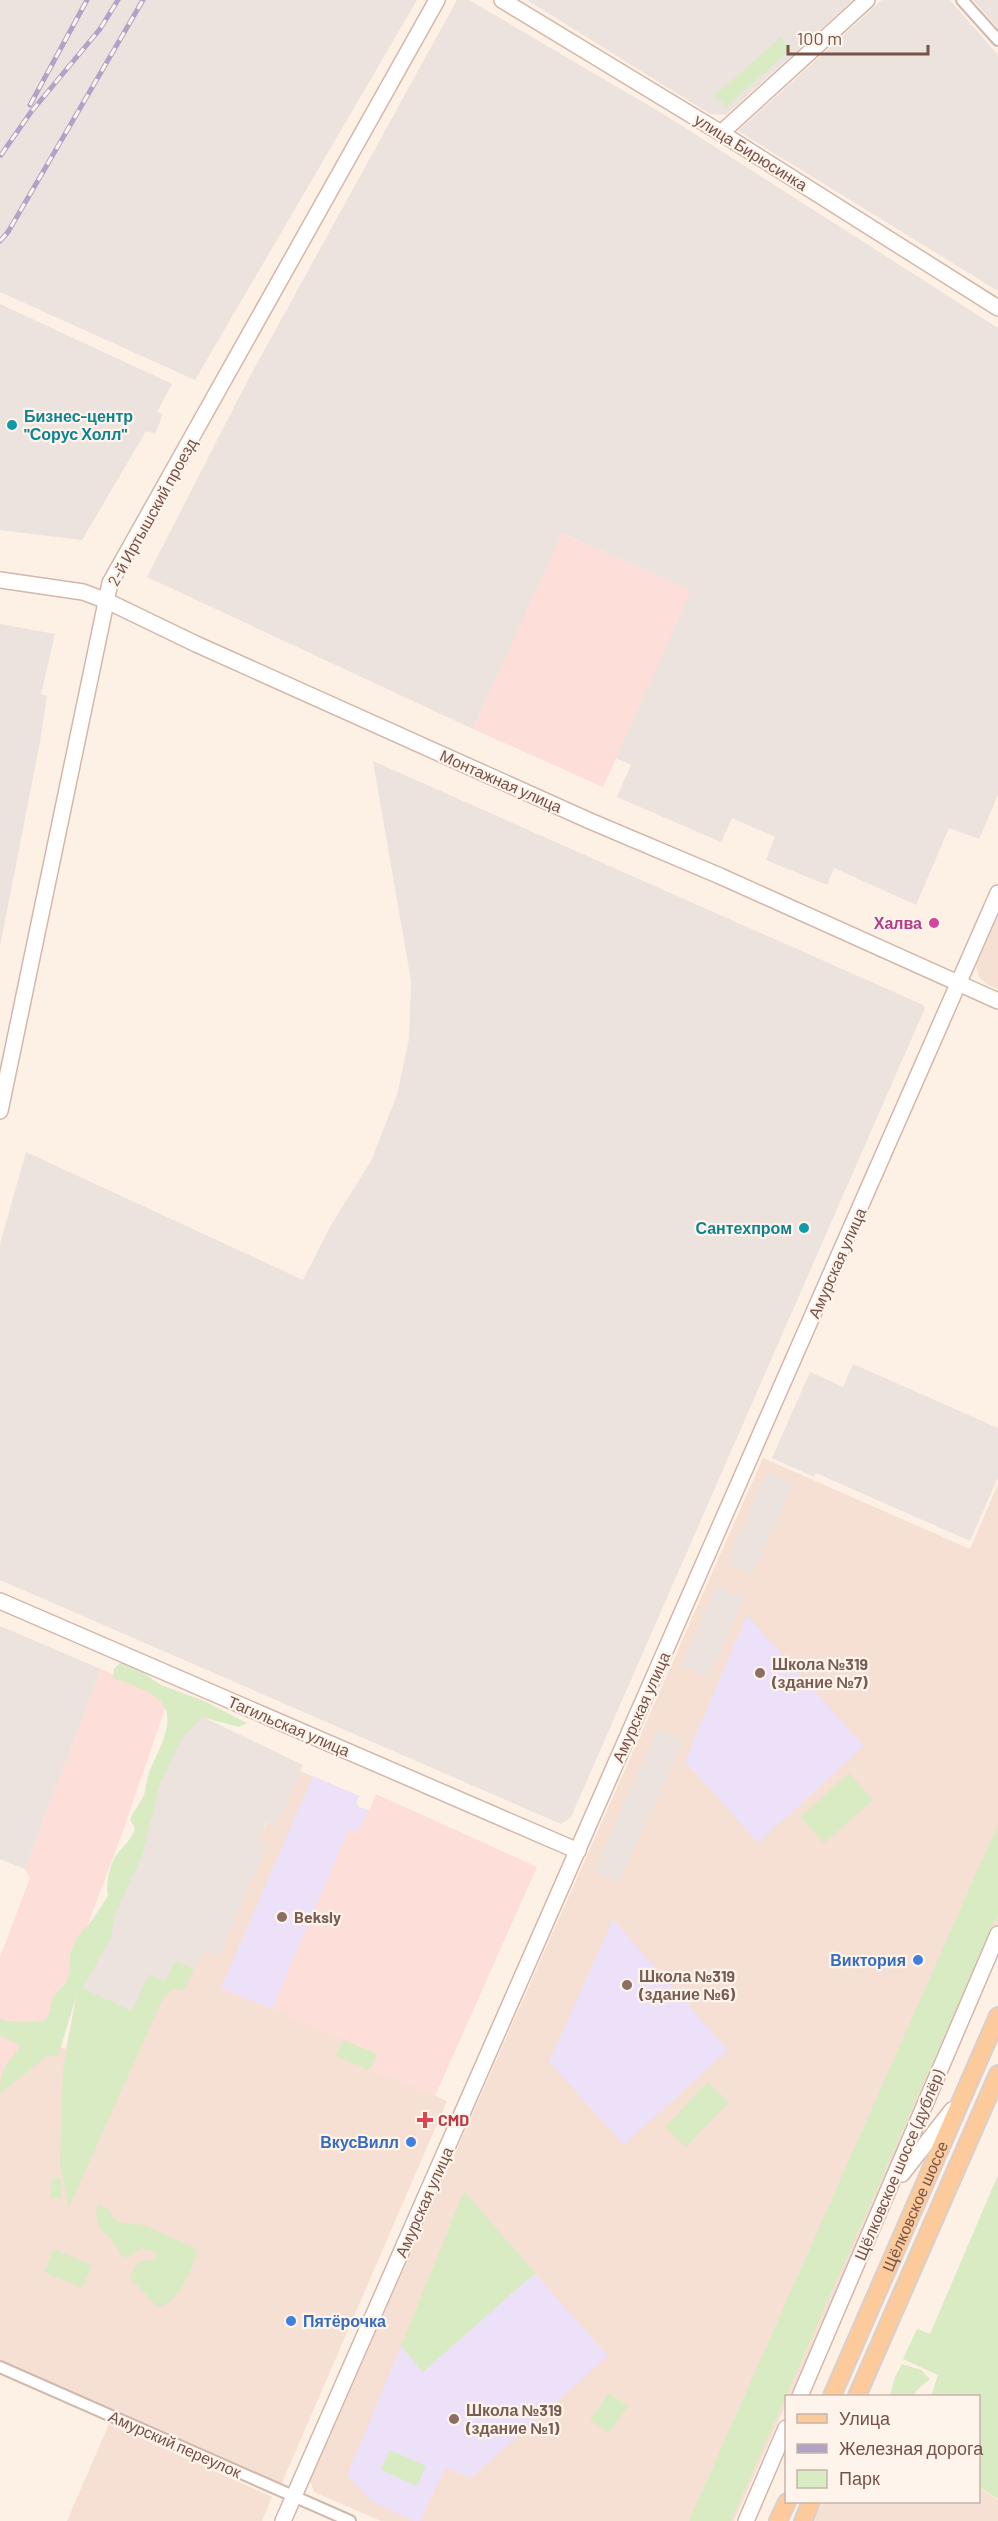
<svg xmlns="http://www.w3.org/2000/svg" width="998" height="2521" font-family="Barlow,sans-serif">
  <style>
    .residential { fill: #f5e0d3 }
    .commercial { fill: #fdded8 }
    .industrial { fill: #ece3df }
    .education { fill: #ede1f9 }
    .green { fill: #d9ebc2 }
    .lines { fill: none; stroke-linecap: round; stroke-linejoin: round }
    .street-casing { stroke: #d1b8ad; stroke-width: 14 }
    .secondary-casing { stroke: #d4b7aa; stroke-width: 18 }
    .primary-casing { stroke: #d9cfcc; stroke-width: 20 }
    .street { stroke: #fff; stroke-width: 10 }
    .secondary { stroke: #fff; stroke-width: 15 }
    .primary { stroke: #fdcb9b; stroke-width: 16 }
    .rail-casing { stroke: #b1a2c7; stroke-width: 5 }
    .rail { stroke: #fff4eb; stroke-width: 3; stroke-dasharray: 9; stroke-linecap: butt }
    .culture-dot { fill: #0f9aa8; stroke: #fff4eb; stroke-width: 2 }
    .hotel-dot { fill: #d1479c; stroke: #fff4eb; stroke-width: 2 }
    .education-dot { fill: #8d6e63; stroke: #fff4eb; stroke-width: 2 }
    .shop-dot { fill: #3f7fe0; stroke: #fff4eb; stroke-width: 2 }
    .health-dot { fill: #e0444e; stroke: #fff4eb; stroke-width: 2 }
    .labels { text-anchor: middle; stroke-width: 4.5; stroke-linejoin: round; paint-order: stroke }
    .street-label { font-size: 16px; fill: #765349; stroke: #fff4eb }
    .culture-label { font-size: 16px; font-weight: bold; fill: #0d838f; stroke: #fff4eb; text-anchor: start }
    .hotel-label { font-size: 16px; font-weight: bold; fill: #b23c85; stroke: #fff4eb; text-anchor: end }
    .education-label { font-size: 16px; font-weight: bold; fill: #785e54; stroke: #fff4eb; text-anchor: start }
    .shop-label { font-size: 16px; font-weight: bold; fill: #366cbe; stroke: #fff4eb; text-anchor: end }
    .health-label { font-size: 16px; font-weight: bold; fill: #be3a42; stroke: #fff4eb; text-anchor: start }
  </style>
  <rect width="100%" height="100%" fill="#fdf0e4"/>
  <g class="residential">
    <polygon points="998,916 998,989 986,984 979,977 976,966"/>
    <polygon points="763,1458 970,1549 998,1484 998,1924 790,2396 786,2396 786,2404 734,2521 381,2521 314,2492 310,2481"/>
    <polygon points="300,1771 359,1796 356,1802 359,1807 369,1811 377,2054 371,2069 447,2101 281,2485 0,2362 0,2090 44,2042 66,2049 78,1987 149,1974 175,1961 204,1951 218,1957 267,1845 258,1840 267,1822 276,1826"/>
    <polygon points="109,2424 272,2497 262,2521 67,2521"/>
    <polygon points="979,2488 998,2500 998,2521 814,2521 823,2502 978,2502"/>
  </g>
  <g class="commercial">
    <polygon points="561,533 692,591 603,787 473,729"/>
    <polygon points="101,1669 168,1700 121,1836 44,2042 0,2090 0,1957 30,1878 25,1869"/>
    <polygon points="376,1794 537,1867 435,2096 370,2069 376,2054 272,2009 349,1829 357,1832 362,1821 365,1821"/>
  </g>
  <g class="industrial">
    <polygon points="0,0 417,0 195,380 0,292"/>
    <polygon points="457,0 469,0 665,115 998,328 998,795 979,839 949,828 916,905 834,868 827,885 766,860 775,837 732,818 721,842 617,797 631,765 616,758 691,591 562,533 473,729 147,577 249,378"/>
    <polygon points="527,0 853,0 726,115 710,114"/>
    <polygon points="882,0 950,0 998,55 998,291 738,131"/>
    <polygon points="973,0 998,0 998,28"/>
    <polygon points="0,304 172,384 157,412 163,414 155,434 146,431 82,540 0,530"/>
    <polygon points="0,624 55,634 41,694 47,696 40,742 0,946"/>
    <polygon points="373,761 923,1005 925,1008 571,1817 561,1824 0,1580 0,1244 26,1152 303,1280 330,1227 371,1161 397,1095 409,1039 411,981"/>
    <polygon points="853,1364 998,1428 998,1477 970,1541 816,1473 814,1477 772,1458 810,1372 843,1387"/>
    <polygon points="767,1472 793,1485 752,1575 726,1563"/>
    <polygon points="716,1586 744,1598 709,1677 682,1666"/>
    <polygon points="0,1626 101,1669 25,1869 0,1859"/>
    <polygon points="182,1707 303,1765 276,1826 266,1822 259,1840 268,1844 218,1957 204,1951 196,1970 175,1961 165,1982 132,2011 78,1987"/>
    <polygon points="658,1729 683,1741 619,1882 594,1871"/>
  </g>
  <g class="education">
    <polygon points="747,1615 864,1746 758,1843 685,1761"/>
    <polygon points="313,1776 359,1796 356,1802 359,1807 369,1811 357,1832 349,1829 272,2009 221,1988"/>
    <polygon points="613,1919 728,2050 624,2145 549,2062"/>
    <polygon points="535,2273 608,2356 471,2478 446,2467 420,2521 414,2521 371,2501 347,2476 401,2346 423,2371"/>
  </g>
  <g class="green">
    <polygon points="781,37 791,49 726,107 715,95"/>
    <path d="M 121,1662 L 130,1664 L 161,1685 L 204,1701 L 247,1723 L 239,1727 L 202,1717 L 182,1738 L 160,1784 L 143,1853 L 114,1917 L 111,1938 L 82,1988 L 132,2011 L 149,1974 L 165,1982 L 175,1961 L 194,1969 L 184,1990 L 173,1990 L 164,1996 L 69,2207 L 60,2164 L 63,2069 L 77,1994 L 58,2056 L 47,2056 L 0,2094 C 0,2071 5,2064 20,2048 L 18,2044 L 0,2036 L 0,2019 L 6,2021 L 43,2022 L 49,2015 L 53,1996 L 66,1983 L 69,1974 L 70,1954 L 77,1937 L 90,1923 L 108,1896 C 106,1884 109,1867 115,1857 C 122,1846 132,1841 135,1828 L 130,1819 C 134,1811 140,1803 144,1795 C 146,1789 146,1782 148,1776 C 154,1757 178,1723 162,1703 C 151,1690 129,1684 113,1678 L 114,1669 Z"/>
    <polygon points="849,1773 873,1800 824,1843 801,1817"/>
    <polygon points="998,1824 998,1913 731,2521 689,2521"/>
    <polygon points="343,2040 377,2054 370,2070 336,2056"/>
    <polygon points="708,2082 729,2102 686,2147 665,2127"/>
    <polygon points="998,2175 998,2499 979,2487 978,2396 931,2396 938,2375 903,2359 917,2329 930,2334"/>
    <polygon points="53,2177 61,2179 62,2199 50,2197"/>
    <polygon points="464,2191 535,2273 423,2372 401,2346"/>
    <path d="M 98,2205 L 109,2209 L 112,2217 L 117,2222 L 144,2225 L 197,2249 C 193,2268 180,2300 160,2307 L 156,2305 L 131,2279 C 132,2265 142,2259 155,2259 L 157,2253 L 141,2248 L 128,2258 L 122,2256 L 111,2238 L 103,2233 L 98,2223 L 96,2211 Z"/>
    <polygon points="54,2249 92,2265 82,2288 44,2272"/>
    <polygon points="902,2364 921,2370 930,2379 919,2388 913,2396 890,2396 895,2377"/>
    <polygon points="608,2393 628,2406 609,2433 590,2420"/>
    <polygon points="390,2450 426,2466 417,2486 381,2470"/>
  </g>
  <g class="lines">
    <defs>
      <g id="street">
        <polyline points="962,0 998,40"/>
        <polyline points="0,2367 350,2521"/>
      </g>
      <g id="secondary">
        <polyline points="502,0 721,133 998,308"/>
        <polyline points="721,133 867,0"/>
        <polyline points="0,580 83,592 107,601 196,644 590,821 720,876 998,1001"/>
        <polyline points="0,1111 110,583 437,0"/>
        <polyline points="0,1601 578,1851"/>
        <polyline points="902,2174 952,2110"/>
        <polyline points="800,2396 998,1934"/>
        <polyline points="283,2521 998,893"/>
        <polyline points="746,2521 786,2428"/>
      </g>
      <g id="primary">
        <path id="s1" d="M 832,2396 L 998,2016"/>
        <polyline points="857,2396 998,2074"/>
        <polyline points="778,2521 787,2502"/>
        <polyline points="803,2521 811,2502"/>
      </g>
    </defs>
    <use href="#street" class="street-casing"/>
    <use href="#secondary" class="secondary-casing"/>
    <use href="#primary" class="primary-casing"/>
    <use href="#street" class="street"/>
    <use href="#secondary" class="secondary"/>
    <use href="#primary" class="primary"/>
    <defs>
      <g id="rail">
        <polyline points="30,105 87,0"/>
        <polyline points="1,155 31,112 100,29 118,0"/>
        <polyline points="0,241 8,232 143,0"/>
      </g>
    </defs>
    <use href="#rail" class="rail-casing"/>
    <use href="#rail" class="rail"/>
  </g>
  <g class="culture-dot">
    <circle cx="12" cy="425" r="6"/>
    <circle cx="804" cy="1228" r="6"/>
  </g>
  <circle class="hotel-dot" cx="934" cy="923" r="6"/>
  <g class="education-dot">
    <circle cx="760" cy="1673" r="6"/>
    <circle cx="282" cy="1917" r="6"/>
    <circle cx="627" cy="1985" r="6"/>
    <circle cx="454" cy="2419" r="6"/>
  </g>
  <g class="shop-dot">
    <circle cx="918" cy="1960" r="6"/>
    <circle cx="411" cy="2142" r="6"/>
    <circle cx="291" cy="2321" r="6"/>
  </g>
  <path class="health-dot" d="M422 2111h6v6h6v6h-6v6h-6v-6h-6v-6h6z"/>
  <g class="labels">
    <g class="street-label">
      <text transform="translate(751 152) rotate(32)" y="6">улица Бирюсинка</text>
      <text transform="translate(152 512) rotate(-61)" y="6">2-й Иртышский проезд</text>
      <text transform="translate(501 781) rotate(24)" y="6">Монтажная улица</text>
      <text transform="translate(837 1263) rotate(-66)" y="6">Амурская улица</text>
      <text transform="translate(641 1707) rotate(-66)" y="6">Амурская улица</text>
      <text transform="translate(289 1726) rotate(23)" y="6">Тагильская улица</text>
      <text transform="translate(899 2165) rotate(-67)" y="6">Щёлковское шоссе (дублёр)</text>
      <text transform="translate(424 2202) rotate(-66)" y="6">Амурская улица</text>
      <text dy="6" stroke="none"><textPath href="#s1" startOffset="207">Щёлковское шоссе</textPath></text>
      <text transform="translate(175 2444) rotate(24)" y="6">Амурский переулок</text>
    </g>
    <g class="culture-label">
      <text x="24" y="422">Бизнес-центр<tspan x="24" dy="18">"Сорус Холл"</tspan></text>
      <text x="792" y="1234" text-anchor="end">Сантехпром</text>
    </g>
    <g class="hotel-label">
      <text x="922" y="929">Халва</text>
    </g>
    <g class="education-label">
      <text x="772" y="1670">Школа №319<tspan x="772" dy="18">(здание №7)</tspan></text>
      <text x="294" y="1923">Beksly</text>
      <text x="639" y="1982">Школа №319<tspan x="639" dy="18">(здание №6)</tspan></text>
      <text x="466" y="2416">Школа №319<tspan x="466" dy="18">(здание №1)</tspan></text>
    </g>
    <g class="shop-label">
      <text x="906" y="1966">Виктория</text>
      <text x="399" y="2148">ВкусВилл</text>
      <text x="303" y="2327" text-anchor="start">Пятёрочка</text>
    </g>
    <g class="health-label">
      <text x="438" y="2126">CMD</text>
    </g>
  </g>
  <rect x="785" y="2395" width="195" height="108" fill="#fff4eb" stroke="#c8b4aa" stroke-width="1.5"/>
  <rect x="797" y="2414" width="30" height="9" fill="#fdcb9b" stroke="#c8b4aa" stroke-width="1.5"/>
  <text x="839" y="2425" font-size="18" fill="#765349">Улица</text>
  <rect x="797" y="2444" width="30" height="9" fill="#b1a2c7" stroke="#c8b4aa" stroke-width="1.5"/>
  <text x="839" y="2455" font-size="18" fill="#765349">Железная дорога</text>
  <rect x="797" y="2470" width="30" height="18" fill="#d9ebc2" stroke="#c8b4aa" stroke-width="1.5"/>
  <text x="839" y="2485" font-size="18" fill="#765349">Парк</text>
  <path d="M788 45v9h140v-9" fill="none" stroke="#765349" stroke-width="3"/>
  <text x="797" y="45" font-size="18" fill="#765349" stroke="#fff4eb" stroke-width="4.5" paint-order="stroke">100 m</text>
</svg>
